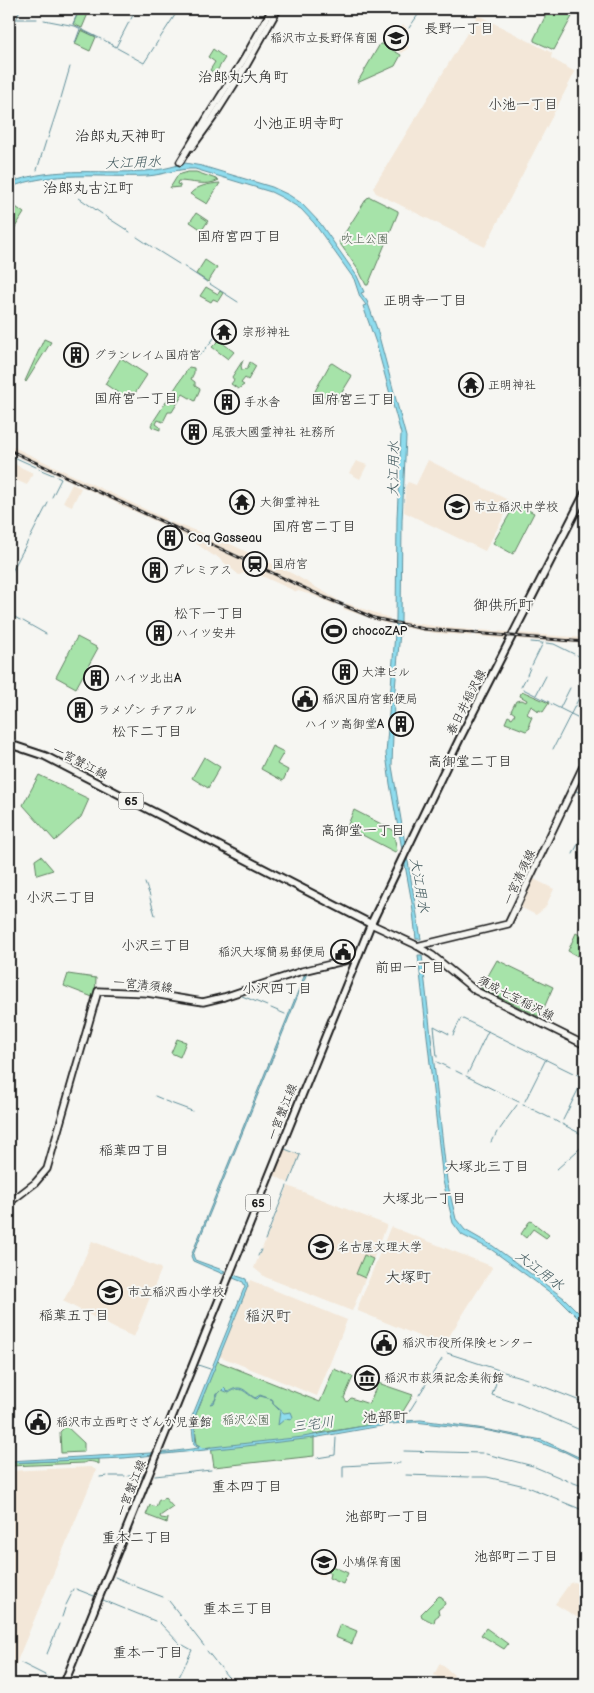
<svg xmlns="http://www.w3.org/2000/svg" width="594" height="1693" font-family="'Balsamiq Sans','Klee One',sans-serif">
  <style>
    .built { fill: #f3e7d8 }
    .green { fill: #a6e3a9; stroke: #618062 }
    .water { fill: #8edcee; stroke: #608f9a }
    .lines { fill: none; stroke-linecap: round; stroke-linejoin: round }
    .stream { stroke: #608f9a; stroke-width: 1 }
    .secondary-casing { stroke: #1c1c1c; stroke-width: 9 }
    .primary-casing { stroke: #1c1c1c; stroke-width: 10 }
    .secondary { stroke: #f6f6f2; stroke-width: 5.5 }
    .primary { stroke: #f6f6f2; stroke-width: 6 }
    .rail-casing { stroke: #1c1c1c; stroke-width: 3 }
    .rail { stroke: #f6f6f2; stroke-width: 1; stroke-dasharray: 4; stroke-linecap: butt }
    .labels { text-anchor: middle; stroke-width: 4; stroke-linejoin: round; paint-order: stroke }
    .shield { fill: #f6f6f2; stroke: #5d5d5c; stroke-width: 1 }
    .shield-label { font-size: 11px; font-weight: bold; fill: #1c1c1c }
    .poi-label { font-size: 12px; fill: #1c1c1c; stroke: #f6f6f2; text-anchor: start }
    .park-label { font-size: 12px; fill: #455846; stroke: #f6f6f2 }
    .street-label { font-size: 12px; fill: #1c1c1c; stroke: #f6f6f2 }
    .neighbourhood-label { font-size: 14px; fill: #1c1c1c; stroke: #f6f6f2 }
    .water-label { font-size: 14px; font-style: italic; fill: #3e565b; stroke: #f6f6f2 }
    .quarter-label { font-size: 15px; fill: #1c1c1c; stroke: #f6f6f2 }
  </style>
  <rect width="100%" height="100%" fill="#f6f6f2"/>
  <filter id="ink" filterUnits="userSpaceOnUse"><feTurbulence type="fractalNoise" baseFrequency=".02" numOctaves="2"/><feDisplacementMap in="SourceGraphic" scale="10" xChannelSelector="R" yChannelSelector="G"/><feConvolveMatrix kernelMatrix="1 2 1 2 8 2 1 2 1" color-interpolation-filters="sRGB"/></filter>
  <g filter="url(#ink)">
    <g class="built">
      <polygon points="478,15 552,53 551,58 575,72 485,247 376,193 373,188"/>
      <polygon points="403,25 407,28 405,33 409,36 404,44 409,47 402,53 384,41 383,39 392,26 399,31"/>
      <polygon points="9,445 166,519 163,525 9,452"/>
      <polygon points="428,460 512,502 485,551 404,512 405,487 408,482 416,485"/>
      <polygon points="356,461 367,465 360,479 349,473"/>
      <polygon points="12,463 33,473 27,485 9,477 9,468"/>
      <polygon points="72,484 81,488 72,506 63,502"/>
      <polygon points="171,522 222,540 293,574 338,600 335,605 312,595 298,591 297,592 253,572 250,576 244,573 239,575 215,555 214,556 182,534 168,527"/>
      <polygon points="346,603 390,618 390,625 343,609"/>
      <polygon points="401,621 440,627 474,630 471,636 435,633 400,627"/>
      <polygon points="479,630 509,632 506,639 476,636"/>
      <polygon points="519,633 585,638 585,644 516,639"/>
      <polygon points="534,879 554,889 545,908 536,915 520,907"/>
      <polygon points="284,1149 300,1155 288,1183 274,1175"/>
      <polygon points="288,1186 387,1225 352,1311 265,1277 254,1268"/>
      <polygon points="392,1227 491,1266 492,1268 443,1346 358,1311 357,1309 390,1228"/>
      <polygon points="92,1241 160,1268 161,1270 134,1337 116,1329 63,1301 73,1284"/>
      <polygon points="250,1280 347,1320 317,1396 219,1356"/>
      <polygon points="91,1467 96,1470 93,1478 15,1666 9,1676 9,1471"/>
      <polygon points="319,1548 338,1555 333,1567 327,1564 323,1576 313,1572 314,1559"/>
      <polygon points="575,1582 585,1588 585,1622 555,1604 570,1583"/>
      <polygon points="440,1663 454,1675 449,1684 434,1675"/>
    </g>
    <g class="green">
      <polygon points="80,9 90,9 82,28 73,24"/>
      <polygon points="549,9 576,9 554,50 534,41 534,39"/>
      <polygon points="81,30 96,37 90,51 75,44"/>
      <polygon points="380,44 382,44 401,55 395,66 357,83"/>
      <polygon points="213,49 225,58 215,74 210,70 215,62 208,57"/>
      <path d="M 188,172 L 196,172 L 219,180 C 207,187 191,181 178,181 L 177,184 L 180,185 L 180,187 L 170,188 L 178,175 Z"/>
      <path d="M 220,183 L 207,204 L 190,194 C 198,185 209,184 220,183 Z"/>
      <polygon points="370,197 398,211 398,213 368,285 366,285 359,271 339,242 367,198"/>
      <polygon points="9,202 24,213 14,229 9,225"/>
      <polygon points="196,213 208,221 202,230 190,222"/>
      <polygon points="205,260 217,268 208,282 196,274"/>
      <polygon points="206,287 218,294 220,291 223,293 218,301 213,299 211,302 200,296"/>
      <polygon points="44,339 51,342 26,382 25,381"/>
      <polygon points="219,340 234,352 228,359 212,347"/>
      <polygon points="121,358 147,375 130,401 105,384"/>
      <polygon points="243,360 241,366 242,370 247,369 250,362 256,366 248,380 245,378 241,383 244,385 238,389 231,384 234,380 232,377"/>
      <polygon points="332,363 352,376 336,402 315,391 330,364"/>
      <polygon points="189,367 194,368 194,373 191,379 195,382 195,386 200,389 195,401 183,394 172,412 168,412 163,422 158,420 156,424 160,427 160,430 152,427 151,425"/>
      <polygon points="517,504 534,513 513,554 493,543 515,505"/>
      <polygon points="77,637 98,648 76,688 56,677"/>
      <polygon points="524,692 549,703 543,712 539,710 538,712 536,709 531,706 527,714 532,717 529,724 530,728 526,731 505,723 508,716 512,718 515,714 511,711 516,701 522,700 526,702 527,700 520,696 521,693"/>
      <polygon points="272,746 284,752 277,764 288,770 283,781 261,769"/>
      <polygon points="204,757 220,767 208,788 192,778"/>
      <polygon points="39,775 89,799 81,817 55,841 23,805"/>
      <polygon points="354,810 393,830 397,851 395,852 347,827"/>
      <polygon points="41,856 53,870 37,875 35,860"/>
      <polygon points="576,933 585,938 585,960 568,951"/>
      <polygon points="497,960 553,987 540,1017 481,988"/>
      <polygon points="68,974 96,978 95,998 64,986"/>
      <polygon points="177,1039 186,1042 180,1057 171,1053"/>
      <polygon points="531,1221 549,1235 546,1238 533,1229 526,1238 521,1234 529,1222"/>
      <polygon points="364,1255 373,1259 365,1278 356,1274"/>
      <polygon points="217,1361 320,1402 334,1369 353,1377 344,1398 347,1402 351,1398 369,1404 378,1383 413,1395 402,1413 402,1420 314,1434 314,1456 214,1467 211,1447 202,1448 197,1444 194,1419"/>
      <polygon points="66,1426 84,1443 84,1452 61,1453 60,1432"/>
      <path d="M 89,1459 L 99,1459 L 99,1464 C 95,1462 88,1460 84,1463 L 9,1466 L 9,1463 Z"/>
      <polygon points="164,1497 173,1507 160,1516 161,1518 168,1519 167,1523 146,1515 150,1505 156,1507 159,1499 162,1500"/>
      <polygon points="327,1564 348,1573 343,1584 329,1578 330,1573 325,1571"/>
      <polygon points="439,1596 442,1597 445,1604 438,1610 439,1615 435,1618 434,1623 422,1617 421,1614"/>
      <polygon points="340,1624 357,1631 352,1644 335,1637"/>
      <polygon points="486,1628 508,1644 504,1649 481,1635"/>
    </g>
    <g class="water">
      <path d="M 185,163 L 202,166 L 272,187 L 289,195 L 301,203 L 320,223 L 357,276 L 364,292 L 361,293 L 367,301 L 377,329 L 406,437 L 402,521 L 401,621 L 394,701 L 392,766 L 421,939 L 416,939 L 412,903 L 390,784 L 386,754 L 396,619 L 397,518 L 401,434 L 376,343 L 363,306 L 366,305 L 360,297 L 354,279 L 314,223 L 301,209 L 283,198 L 271,192 L 195,169 C 179,168 163,175 147,176 C 101,178 52,170 9,188 L 9,183 C 58,164 105,176 155,170 C 165,169 175,166 185,163 Z"/>
      <polygon points="418,955 422,955 447,1181 456,1219 465,1230 493,1246 564,1298 585,1319 585,1325 559,1299 492,1250 462,1235 453,1223 443,1181"/>
      <polygon points="307,973 193,1255 195,1260 225,1271 223,1274 193,1261 191,1256 305,974"/>
      <polygon points="234,1275 246,1279 248,1286 194,1419 196,1444 203,1448 303,1437 386,1422 421,1420 478,1428 542,1440 585,1460 585,1462 565,1452 533,1440 484,1430 415,1422 392,1424 313,1438 246,1446 124,1458 9,1463 9,1461 168,1452 199,1448 194,1445 191,1419 245,1286 243,1282 233,1278"/>
      <path d="M 224,1388 L 228,1392 C 242,1383 244,1391 255,1398 L 260,1395 L 273,1400 L 273,1404 L 284,1413 L 291,1412 L 293,1417 L 291,1420 L 285,1419 L 278,1425 L 280,1411 L 273,1404 L 272,1399 L 260,1396 L 257,1399 C 246,1396 243,1383 229,1393 L 222,1390 L 218,1394 L 214,1403 L 210,1404 L 215,1400 L 217,1393 L 218,1394 Z"/>
    </g>
    <g class="lines">
      <g class="stream">
        <polyline points="17,18 20,9"/>
        <polyline points="9,19 37,19"/>
        <polyline points="131,19 136,9"/>
        <polyline points="44,20 75,26 101,39"/>
        <polyline points="73,24 79,9"/>
        <polyline points="409,28 422,9"/>
        <polyline points="160,38 179,9"/>
        <polyline points="104,40 116,47 129,22"/>
        <polyline points="75,43 80,29"/>
        <polyline points="117,48 128,54"/>
        <polyline points="131,56 144,63 158,41"/>
        <polyline points="61,98 70,67"/>
        <polyline points="48,138 60,101"/>
        <polyline points="37,170 46,141"/>
        <polyline points="79,198 102,214"/>
        <polyline points="105,216 130,232"/>
        <polyline points="137,237 152,247"/>
        <polyline points="155,249 179,264"/>
        <polyline points="183,266 207,282"/>
        <polyline points="210,284 238,302"/>
        <polyline points="209,345 214,338"/>
        <polyline points="205,349 207,347"/>
        <polyline points="184,352 196,358 204,351"/>
        <polyline points="9,467 14,457 36,467"/>
        <polyline points="39,469 53,475"/>
        <polyline points="52,497 61,479 57,477"/>
        <polyline points="30,538 48,503"/>
        <polyline points="9,577 28,541"/>
        <polyline points="9,614 20,620"/>
        <polyline points="23,621 46,634"/>
        <polyline points="531,642 542,643"/>
        <polyline points="546,643 554,644 574,654"/>
        <polyline points="581,646 585,646"/>
        <polyline points="577,655 585,660"/>
        <polyline points="532,665 543,643"/>
        <polyline points="527,675 530,668"/>
        <polyline points="521,687 526,678"/>
        <polyline points="523,689 549,702"/>
        <polyline points="582,692 585,685"/>
        <polyline points="536,695 546,676"/>
        <polyline points="551,704 585,721"/>
        <polyline points="560,708 570,688"/>
        <polyline points="553,749 581,694"/>
        <polyline points="574,790 585,795"/>
        <polyline points="580,839 584,830"/>
        <polyline points="573,854 579,842"/>
        <polyline points="145,883 150,896"/>
        <polyline points="150,898 155,915"/>
        <polyline points="242,996 267,1006"/>
        <polyline points="271,1008 285,1014"/>
        <polyline points="453,1035 461,1018 516,1045"/>
        <polyline points="518,1046 573,1073"/>
        <polyline points="437,1057 434,1026 449,1034"/>
        <polyline points="437,1062 449,1068"/>
        <polyline points="456,1071 462,1074"/>
        <polyline points="468,1073 488,1031"/>
        <polyline points="576,1074 585,1079"/>
        <polyline points="466,1076 519,1102"/>
        <polyline points="155,1096 162,1099"/>
        <polyline points="165,1101 192,1111"/>
        <polyline points="525,1101 546,1059"/>
        <polyline points="523,1105 529,1107"/>
        <polyline points="531,1109 534,1110"/>
        <polyline points="536,1111 550,1118"/>
        <polyline points="506,1120 517,1105"/>
        <polyline points="554,1120 559,1123"/>
        <polyline points="563,1120 584,1078"/>
        <polyline points="562,1124 585,1136"/>
        <polyline points="500,1129 505,1122"/>
        <polyline points="583,1129 585,1124"/>
        <polyline points="495,1136 497,1132"/>
        <polyline points="491,1142 493,1138"/>
        <polyline points="285,1149 300,1155 289,1183"/>
        <polyline points="568,1159 585,1144"/>
        <polyline points="557,1169 566,1161"/>
        <polyline points="265,1240 287,1186"/>
        <polyline points="258,1256 261,1250"/>
        <polyline points="447,1353 502,1371"/>
        <polyline points="198,1365 210,1369"/>
        <polyline points="500,1371 492,1395 513,1402"/>
        <polyline points="504,1372 527,1379"/>
        <polyline points="532,1382 585,1403"/>
        <polyline points="419,1395 442,1359"/>
        <polyline points="517,1403 585,1432"/>
        <polyline points="407,1415 417,1399"/>
        <polyline points="404,1451 482,1453"/>
        <polyline points="486,1454 533,1466"/>
        <polyline points="317,1458 335,1455 336,1438"/>
        <polyline points="535,1467 568,1481"/>
        <polyline points="406,1475 469,1477"/>
        <polyline points="110,1476 125,1476"/>
        <polyline points="128,1476 142,1476"/>
        <polyline points="155,1476 211,1470"/>
        <polyline points="100,1477 107,1476"/>
        <polyline points="473,1477 487,1477 525,1486"/>
        <polyline points="343,1478 343,1466 400,1463"/>
        <polyline points="571,1482 585,1487"/>
        <polyline points="528,1487 560,1500"/>
        <polyline points="563,1502 585,1511"/>
        <polyline points="115,1577 129,1583"/>
        <polyline points="131,1584 134,1585"/>
        <polyline points="137,1587 163,1597"/>
        <polyline points="76,1589 94,1596"/>
        <polyline points="71,1593 73,1589"/>
        <polyline points="103,1600 125,1609"/>
        <polyline points="169,1601 180,1615"/>
        <polyline points="66,1605 71,1595"/>
        <polyline points="128,1610 155,1621"/>
        <polyline points="62,1617 65,1608"/>
        <polyline points="184,1620 189,1626"/>
        <polyline points="159,1622 180,1644"/>
        <polyline points="190,1628 204,1646"/>
        <polyline points="183,1645 192,1650 186,1663"/>
        <polyline points="207,1651 215,1661"/>
        <polyline points="47,1654 59,1624"/>
        <polyline points="21,1663 47,1676"/>
        <polyline points="217,1663 221,1668"/>
        <polyline points="185,1665 178,1679 187,1684"/>
        <polyline points="223,1671 232,1682"/>
        <polyline points="50,1677 54,1679"/>
        <polyline points="58,1681 59,1682"/>
      </g>
      <defs>
        <g id="secondary">
          <polyline points="192,147 213,118 246,66 278,9"/>
          <polyline points="180,162 208,116 244,59 272,9"/>
          <polyline points="371,924 414,944 432,955 476,991 585,1045"/>
          <polyline points="417,946 508,924 585,762"/>
          <polyline points="9,1203 35,1183 47,1169 98,991 147,993 203,1002 224,997 302,971 356,958"/>
        </g>
        <g id="primary">
          <polyline points="9,744 45,756 371,924"/>
          <polyline points="64,1684 371,924 460,738 585,493"/>
        </g>
      </defs>
      <use href="#secondary" class="secondary-casing"/>
      <use href="#primary" class="primary-casing"/>
      <use href="#secondary" class="secondary"/>
      <use href="#primary" class="primary"/>
      <defs>
        <polyline id="rail" points="9,450 326,598 374,618 424,629 585,642"/>
      </defs>
      <use href="#rail" class="rail-casing"/>
      <use href="#rail" class="rail"/>
    </g>
  </g>
  <defs>
    <symbol id="school-ring" viewBox="-11 -11 22 22"><circle r="9.5" fill="#f6f6f2" stroke="#1c1c1c" stroke-width="1.5"/><path d="M0-5L7-2L0 1L-7-2ZM-4 1L0 2.5L4 1V4Q0 6-4 4Z" fill="#1c1c1c"/></symbol>
    <symbol id="temple-ring" viewBox="-11 -11 22 22"><circle r="9.5" fill="#f6f6f2" stroke="#1c1c1c" stroke-width="1.5"/><path d="M0-6L5-2H3V0L6.5 2.5H4V6H1.5V3h-3V6H-4V2.5H-6.5L-3 0V-2H-5Z" fill="#1c1c1c"/></symbol>
    <symbol id="building-ring" viewBox="-11 -11 22 22"><circle r="9.5" fill="#f6f6f2" stroke="#1c1c1c" stroke-width="1.5"/><path d="M-4-6H4V6H1V3H-1V6H-4ZM-2.5-4.3h1.7v1.8h-1.7ZM.8-4.3h1.7v1.8H.8ZM-2.5-1h1.7V.8h-1.7ZM.8-1h1.7V.8H.8Z" fill="#1c1c1c"/></symbol>
    <symbol id="station-ring" viewBox="-11 -11 22 22"><circle r="9.5" fill="#f6f6f2" stroke="#1c1c1c" stroke-width="1.5"/><path d="M-3-6H3Q5-6 5-4V2Q5 4 3 4L4.5 6H3L1.5 4h-3L-3 6H-4.5L-3 4Q-5 4-5 2V-4Q-5-6-3-6ZM-3.5-4v3h7v-3ZM-3.5 1v1.5H-2V1ZM2 1v1.5H3.5V1Z" fill="#1c1c1c"/></symbol>
    <symbol id="stadium-ring" viewBox="-11 -11 22 22"><circle r="9.5" fill="#f6f6f2" stroke="#1c1c1c" stroke-width="1.5"/><path d="M0-5a6.5 5 0 1 0 0 10a6.5 5 0 1 0 0-10ZM-3.5-1.8h7v3.6h-7Z" fill="#1c1c1c"/></symbol>
    <symbol id="civic-ring" viewBox="-11 -11 22 22"><circle r="9.5" fill="#f6f6f2" stroke="#1c1c1c" stroke-width="1.5"/><path d="M-.6-6.5H3V-4.5H.6V-3L4-1V1h2V6H-6V1h2V-1L-.6-3ZM-1.2 2.5V6h2.4V2.5Z" fill="#1c1c1c"/></symbol>
    <symbol id="university-ring" viewBox="-11 -11 22 22"><circle r="9.5" fill="#f6f6f2" stroke="#1c1c1c" stroke-width="1.5"/><path d="M0-5L7-2L0 1L-7-2ZM-4 1L0 2.5L4 1V4Q0 6-4 4Z" fill="#1c1c1c"/></symbol>
    <symbol id="museum-ring" viewBox="-11 -11 22 22"><circle r="9.5" fill="#f6f6f2" stroke="#1c1c1c" stroke-width="1.5"/><path d="M0-6L6-3V-2H-6V-3ZM-5-1h2V3h-2ZM-1-1h2V3h-2ZM3-1h2V3H3ZM-6 4H6V6H-6Z" fill="#1c1c1c"/></symbol>
  </defs>
  <g fill-rule="evenodd">
    <use href="#school-ring" x="382" y="24" width="28" height="28"/>
    <use href="#temple-ring" x="210" y="318" width="28" height="28"/>
    <use href="#building-ring" x="62" y="341" width="28" height="28"/>
    <use href="#temple-ring" x="457" y="371" width="28" height="28"/>
    <use href="#building-ring" x="213" y="388" width="28" height="28"/>
    <use href="#building-ring" x="180" y="418" width="28" height="28"/>
    <use href="#temple-ring" x="228" y="488" width="28" height="28"/>
    <use href="#school-ring" x="443" y="493" width="28" height="28"/>
    <use href="#building-ring" x="156" y="524" width="28" height="28"/>
    <use href="#station-ring" x="241" y="550" width="28" height="28"/>
    <use href="#building-ring" x="141" y="556" width="28" height="28"/>
    <use href="#stadium-ring" x="320" y="617" width="28" height="28"/>
    <use href="#building-ring" x="145" y="619" width="28" height="28"/>
    <use href="#building-ring" x="331" y="658" width="28" height="28"/>
    <use href="#building-ring" x="82" y="664" width="28" height="28"/>
    <use href="#civic-ring" x="291" y="685" width="28" height="28"/>
    <use href="#building-ring" x="66" y="696" width="28" height="28"/>
    <use href="#building-ring" x="387" y="710" width="28" height="28"/>
    <use href="#civic-ring" x="329" y="938" width="28" height="28"/>
    <use href="#university-ring" x="307" y="1233" width="28" height="28"/>
    <use href="#school-ring" x="96" y="1278" width="28" height="28"/>
    <use href="#civic-ring" x="370" y="1329" width="28" height="28"/>
    <use href="#museum-ring" x="353" y="1364" width="28" height="28"/>
    <use href="#civic-ring" x="24" y="1408" width="28" height="28"/>
    <use href="#school-ring" x="310" y="1548" width="28" height="28"/>
  </g>
  <g class="labels">
    <g class="shield">
      <rect x="118.5" y="792.5" width="25" height="17" rx="4"/>
      <rect x="245.5" y="1194.5" width="25" height="17" rx="4"/>
    </g>
    <g class="shield-label">
      <text x="131" y="805">65</text>
      <text x="258" y="1207">65</text>
    </g>
    <g class="poi-label">
      <text x="378" y="42" text-anchor="end">稲沢市立長野保育園</text>
      <text x="242" y="336">宗形神社</text>
      <text x="94" y="359">グランレイム国府宮</text>
      <text x="488" y="389">正明神社</text>
      <text x="244" y="406">手水舎</text>
      <text x="212" y="436">尾張大國霊神社 社務所</text>
      <text x="260" y="506">大御霊神社</text>
      <text x="474" y="511">市立稲沢中学校</text>
      <text x="188" y="542">Coq Gasseau</text>
      <text x="272" y="568">国府宮</text>
      <text x="172" y="574">プレミアス</text>
      <text x="352" y="635">chocoZAP</text>
      <text x="176" y="637">ハイツ安井</text>
      <text x="362" y="676">大津ビル</text>
      <text x="114" y="682">ハイツ北出A</text>
      <text x="322" y="703">稲沢国府宮郵便局</text>
      <text x="98" y="714">ラメゾン チアフル</text>
      <text x="384" y="728" text-anchor="end">ハイツ高御堂A</text>
      <text x="326" y="956" text-anchor="end">稲沢大塚簡易郵便局</text>
      <text x="338" y="1251">名古屋文理大学</text>
      <text x="128" y="1296">市立稲沢西小学校</text>
      <text x="402" y="1347">稲沢市役所保険センター</text>
      <text x="384" y="1382">稲沢市荻須記念美術館</text>
      <text x="56" y="1426">稲沢市立西町さざんか児童館</text>
      <text x="342" y="1566">小鳩保育園</text>
    </g>
    <g class="park-label">
      <text x="365" y="243">吹上公園</text>
      <text x="246" y="1424">稲沢公園</text>
    </g>
    <g class="street-label">
      <text transform="translate(466 702) rotate(-63)" y="4">春日井稲沢線</text>
      <text transform="translate(80 762) rotate(27)" y="4">一宮蟹江線</text>
      <text transform="translate(519 877) rotate(-65)" y="4">一宮清須線</text>
      <text transform="translate(143 985) rotate(6)" y="4">一宮清須線</text>
      <text transform="translate(516 998) rotate(27)" y="4">須成七宝稲沢線</text>
      <text transform="translate(282 1112) rotate(-68)" y="4">一宮蟹江線</text>
      <text transform="translate(131 1488) rotate(-68)" y="4">一宮蟹江線</text>
    </g>
    <g class="neighbourhood-label">
      <text x="459" y="33">長野一丁目</text>
      <text x="523" y="109">小池一丁目</text>
      <text x="239" y="241">国府宮四丁目</text>
      <text x="425" y="305">正明寺一丁目</text>
      <text x="136" y="403">国府宮一丁目</text>
      <text x="353" y="404">国府宮三丁目</text>
      <text x="314" y="531">国府宮二丁目</text>
      <text x="209" y="618">松下一丁目</text>
      <text x="147" y="736">松下二丁目</text>
      <text x="470" y="766">高御堂二丁目</text>
      <text x="363" y="835">高御堂一丁目</text>
      <text x="61" y="902">小沢二丁目</text>
      <text x="156" y="950">小沢三丁目</text>
      <text x="410" y="972">前田一丁目</text>
      <text x="277" y="993">小沢四丁目</text>
      <text x="134" y="1155">稲葉四丁目</text>
      <text x="487" y="1171">大塚北三丁目</text>
      <text x="424" y="1203">大塚北一丁目</text>
      <text x="74" y="1320">稲葉五丁目</text>
      <text x="247" y="1491">重本四丁目</text>
      <text x="387" y="1521">池部町一丁目</text>
      <text x="137" y="1542">重本二丁目</text>
      <text x="516" y="1561">池部町二丁目</text>
      <text x="238" y="1613">重本三丁目</text>
      <text x="148" y="1657">重本一丁目</text>
    </g>
    <g class="water-label">
      <text transform="translate(133 162) rotate(-2)" y="5">大江用水</text>
      <text transform="translate(393 469) rotate(-89)" y="5">大江用水</text>
      <text transform="translate(420 885) rotate(80)" y="5">大江用水</text>
      <text transform="translate(540 1270) rotate(37)" y="5">大江用水</text>
      <text transform="translate(313 1424) rotate(-7)" y="5">三宅川</text>
    </g>
    <g class="quarter-label">
      <text x="243" y="82">治郎丸大角町</text>
      <text x="298" y="128">小池正明寺町</text>
      <text x="120" y="141">治郎丸天神町</text>
      <text x="88" y="193">治郎丸古江町</text>
      <text x="503" y="610">御供所町</text>
      <text x="408" y="1282">大塚町</text>
      <text x="268" y="1321">稲沢町</text>
      <text x="385" y="1422">池部町</text>
    </g>
  </g>
  <rect width="594" height="1693" fill="none" stroke="#f6f6f2" stroke-width="30"/>
  <rect x="15" y="15" width="564" height="1663" fill="none" stroke="#1c1c1c" stroke-width="2" filter="url(#ink)"/>
</svg>
